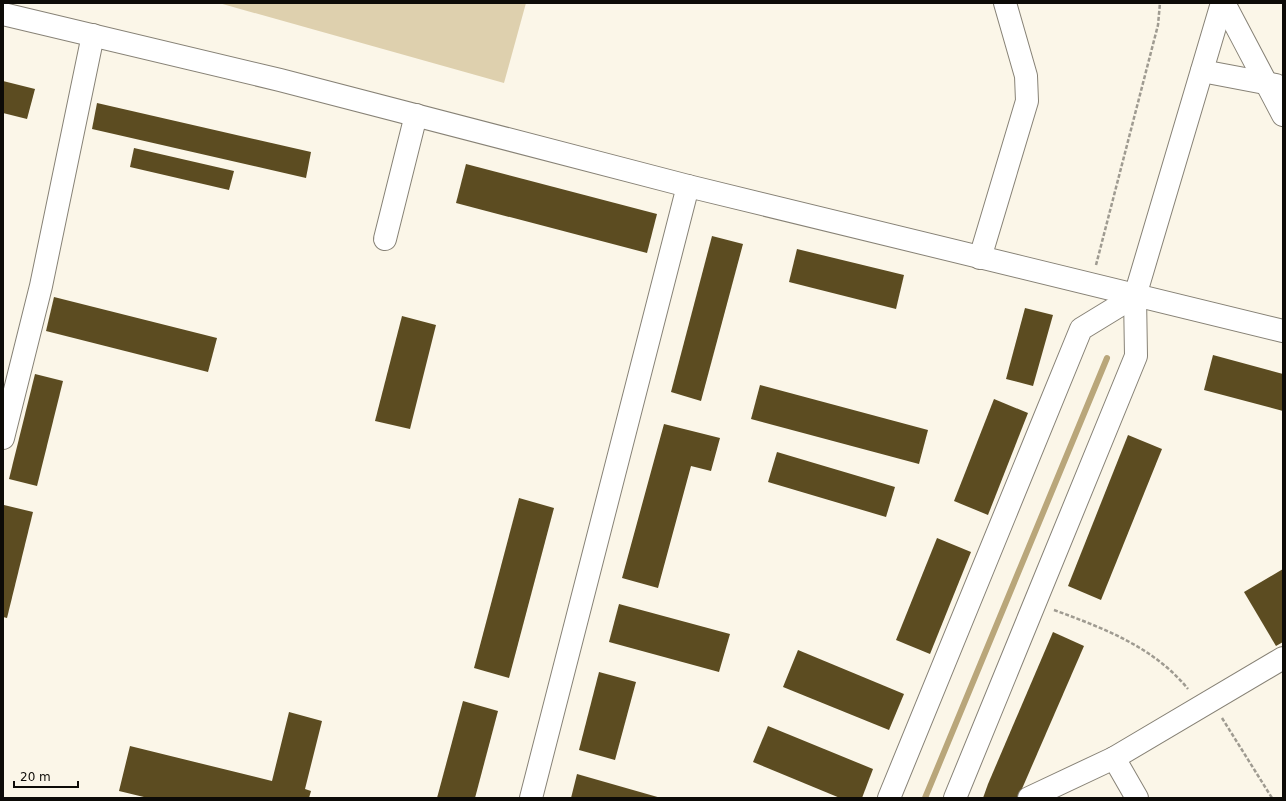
<svg xmlns="http://www.w3.org/2000/svg" width="1286" height="801" font-family="'DejaVu Sans',sans-serif">
  <style>
    .green { fill: #ded0ae }
    .lines { fill: none; stroke-linecap: round; stroke-linejoin: round }
    .stream { stroke: #b9a67a; stroke-width: 6 }
    .building { fill: #5c4c21 }
    .minor-casing { stroke: #878276; stroke-width: 24 }
    .path { stroke: #9f9b91; stroke-width: 2.5; stroke-dasharray: 4 2; stroke-linecap: butt }
    .minor { stroke: #fff; stroke-width: 22 }
  </style>
  <rect width="100%" height="100%" fill="#fbf6e8"/>
  <polygon class="green" points="219,3 526,3 504,83"/>
  <g class="lines">
    <polyline class="stream" points="925,798 1107,358"/>
  </g>
  <g class="building">
    <polygon points="3,81 35,89 27,119 3,113"/>
    <polygon points="97,103 311,152 306,178 92,129"/>
    <polygon points="134,148 234,171 229,190 130,167"/>
    <polygon points="466,164 657,214 647,253 456,203"/>
    <polygon points="712,236 743,244 701,401 671,392"/>
    <polygon points="797,249 904,275 896,309 789,282"/>
    <polygon points="54,297 217,338 208,372 46,331"/>
    <polygon points="1025,308 1053,315 1033,386 1006,379"/>
    <polygon points="402,316 436,325 410,429 375,421"/>
    <polygon points="1213,355 1283,374 1283,411 1204,390"/>
    <polygon points="35,374 63,381 37,486 9,479"/>
    <polygon points="760,385 928,430 919,464 751,419"/>
    <polygon points="994,399 1028,413 988,515 954,501"/>
    <polygon points="664,424 720,438 711,471 691,466 658,588 622,578"/>
    <polygon points="1128,435 1162,449 1101,600 1068,586"/>
    <polygon points="777,452 895,487 886,517 768,482"/>
    <polygon points="519,498 554,508 509,678 474,668"/>
    <polygon points="4,505 33,512 7,618 3,617 3,510"/>
    <polygon points="937,538 971,552 930,654 896,640"/>
    <polygon points="1283,569 1283,642 1276,646 1244,592"/>
    <polygon points="619,604 730,634 719,672 609,642"/>
    <polygon points="1053,632 1084,646 1018,798 983,798 988,784"/>
    <polygon points="798,650 904,694 889,730 783,687"/>
    <polygon points="599,672 636,682 615,760 579,750"/>
    <polygon points="463,701 498,711 475,798 437,798"/>
    <polygon points="289,712 322,721 305,789 311,791 309,798 148,798 119,791 130,746 272,781"/>
    <polygon points="768,726 873,769 862,798 840,798 753,762"/>
    <polygon points="577,774 661,798 571,798"/>
  </g>
  <g class="lines">
    <defs>
      <g id="minor">
        <polyline points="1224,3 1283,115"/>
        <polyline points="3,14 280,80 688,186 1283,331"/>
        <polyline points="1202,71 1276,85"/>
        <polyline points="385,239 416,115"/>
        <polyline points="980,258 1027,101 1026,76 1005,3"/>
        <polyline points="3,438 41,286 93,35"/>
        <polyline points="1114,758 1137,798"/>
        <polyline points="531,798 688,186"/>
        <polyline points="889,798 1081,329 1135,296"/>
        <polyline points="955,798 1136,356 1135,296 1222,3"/>
        <polyline points="1029,798 1114,758 1283,658"/>
      </g>
    </defs>
    <use href="#minor" class="minor-casing"/>
    <g class="path">
      <polyline points="1096,265 1158,25 1160,3"/>
      <path d="M 1054,610 C 1103,628 1154,647 1188,689"/>
      <polyline points="1222,718 1272,798"/>
    </g>
    <use href="#minor" class="minor"/>
  </g>
  <rect width="1286" height="801" fill="none" stroke="#0d0b07" stroke-width="8"/>
  <path d="M14 781v6h64v-6" fill="none" stroke="#0d0b07" stroke-width="2"/>
  <text x="20" y="781" font-size="12" fill="#0d0b07" stroke="#fbf6e8" stroke-width="3" paint-order="stroke">20 m</text>
</svg>
